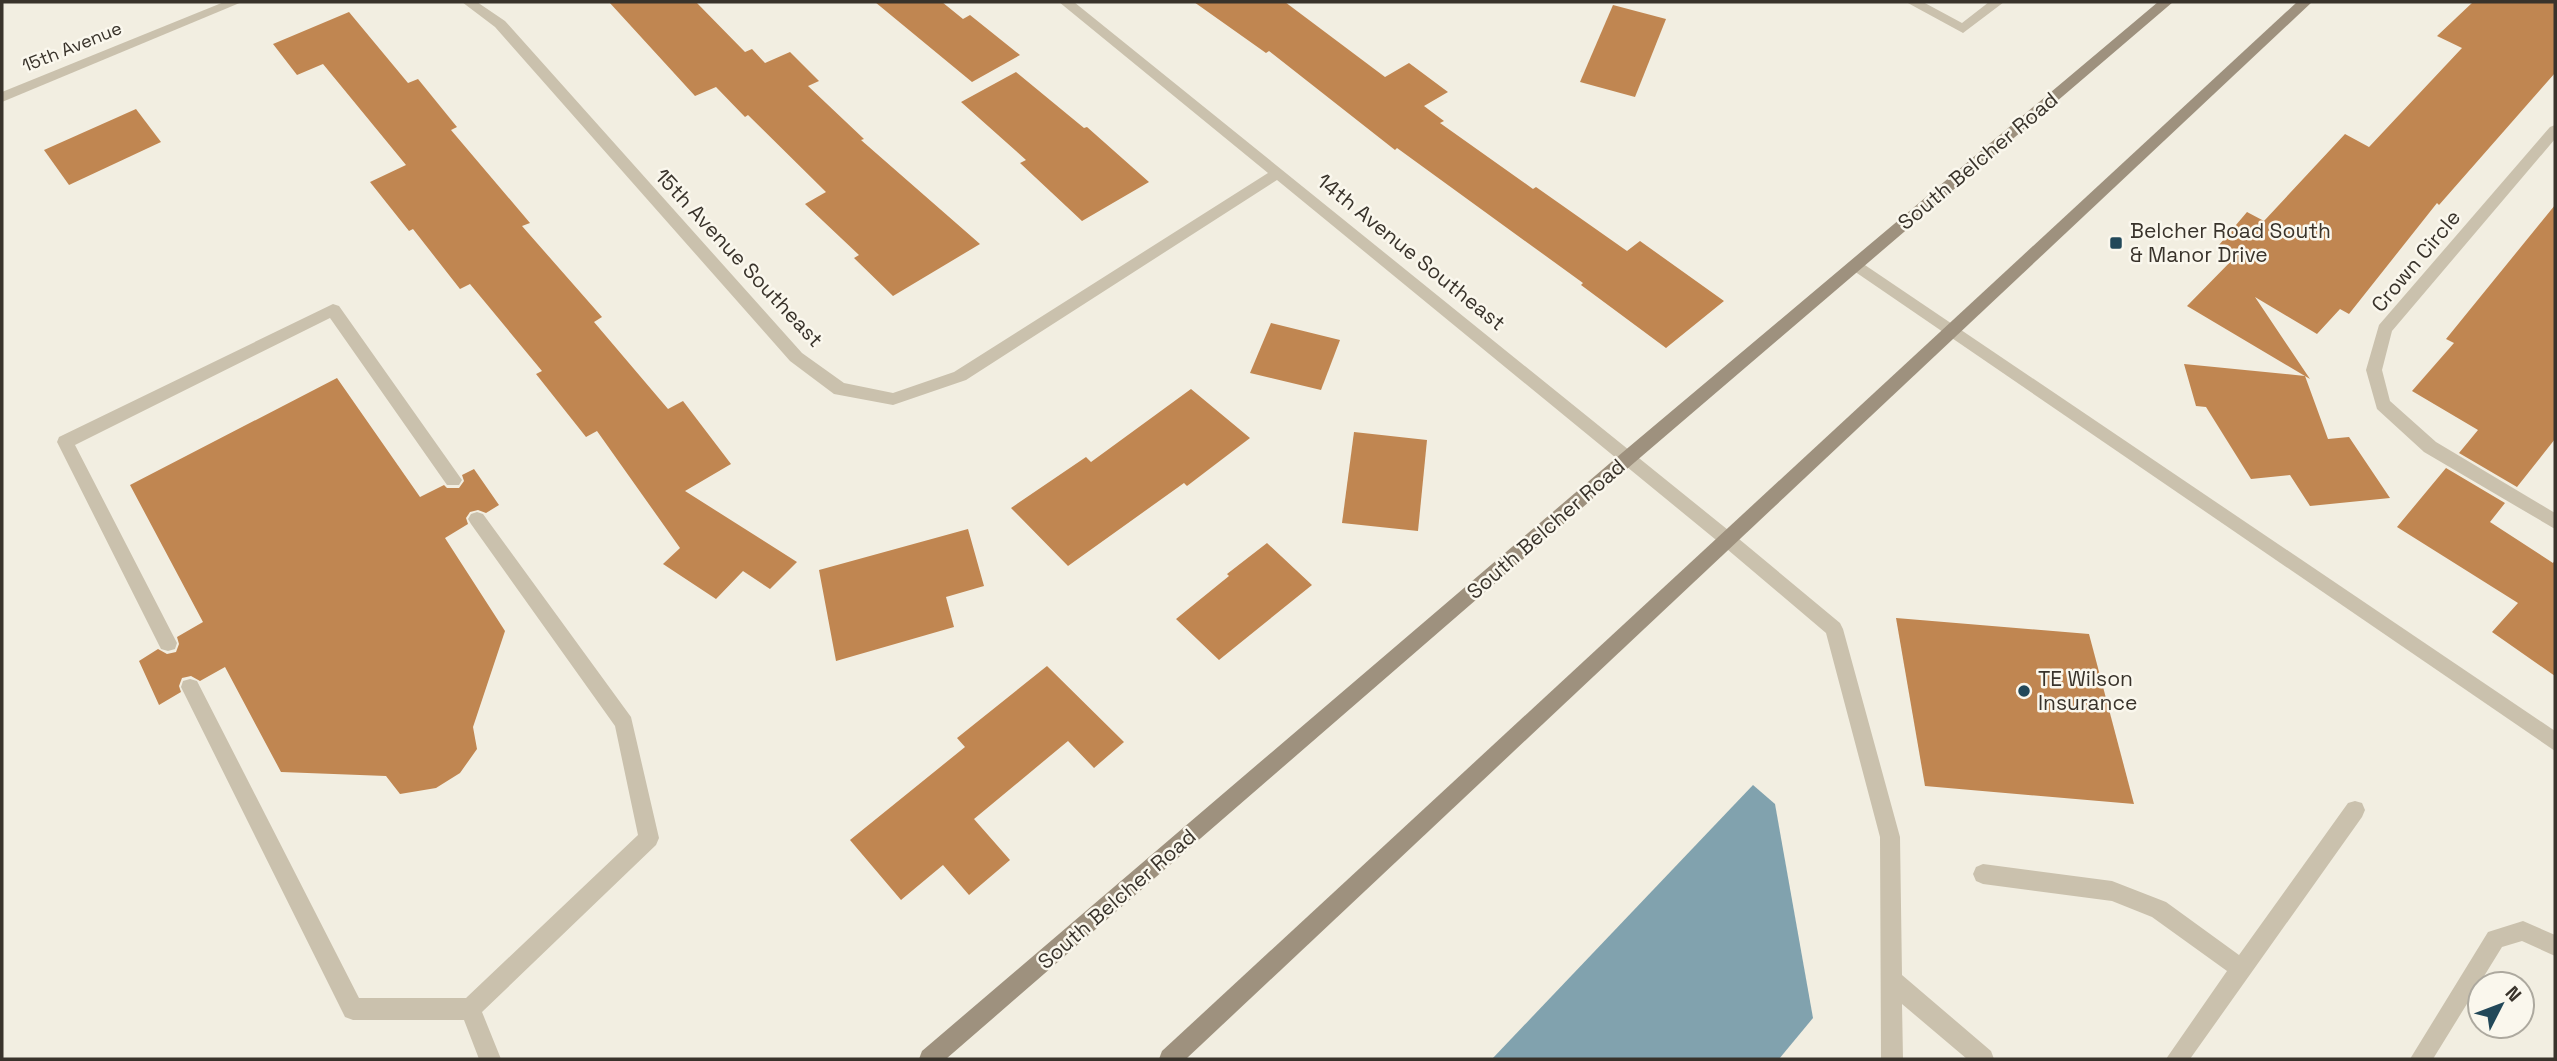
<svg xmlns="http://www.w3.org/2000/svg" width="2557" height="1061" font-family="'Space Grotesk',sans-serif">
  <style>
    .water { fill: #81a2ae }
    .building { fill: #c08651 }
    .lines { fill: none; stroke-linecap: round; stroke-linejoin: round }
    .service { fill: #cac1ad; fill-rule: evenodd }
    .minor { fill: #cac1ad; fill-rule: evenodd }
    .secondary { fill: #9e917e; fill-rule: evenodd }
    .poi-dot { fill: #224859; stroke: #faf7ed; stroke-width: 2.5 }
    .labels { text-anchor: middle; stroke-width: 5; stroke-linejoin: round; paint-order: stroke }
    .far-street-label { font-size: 18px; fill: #39332b; stroke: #faf7ed }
    .street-label { font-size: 21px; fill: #39332b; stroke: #faf7ed }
    .poi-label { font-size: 21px; fill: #39332b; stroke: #faf7ed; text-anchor: start }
  </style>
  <rect width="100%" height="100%" fill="#f2eee1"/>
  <polygon class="water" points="1753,785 1775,804 1813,1018 1779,1059 1492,1059"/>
  <g class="building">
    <polygon points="609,2 696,2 745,52 752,49 765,63 790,52 819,81 808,86 864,139 861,140 980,244 893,296 854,258 859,255 805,204 826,192 748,115 745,117 716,87 695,96"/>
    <polygon points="875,2 942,2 963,19 970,15 1020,55 972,82"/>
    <polygon points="1194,2 1285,2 1385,77 1409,63 1448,92 1424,106 1444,121 1440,123 1533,189 1536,187 1627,251 1640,241 1724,301 1666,348 1581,285 1583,283 1397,148 1395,150 1269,51 1266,53"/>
    <polygon points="2473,2 2555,2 2555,73 2439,205 2437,203 2349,314 2340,309 2317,334 2255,297 2310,379 2187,306 2237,255 2219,245 2247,212 2264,221 2345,134 2369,147 2462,48 2437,36"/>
    <polygon points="1613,5 1666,19 1635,97 1580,82"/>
    <polygon points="349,12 408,83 418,79 457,127 451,130 530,223 522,226 602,317 594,322 668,409 683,401 731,464 685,491 797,562 770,589 743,571 716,599 663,564 680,548 597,431 586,437 536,374 542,371 470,284 460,289 413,229 409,231 370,182 406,165 323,64 297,75 273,44"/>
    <polygon points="1016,72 1084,128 1087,127 1149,182 1082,221 1020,163 1026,160 961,102"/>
    <polygon points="136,109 161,142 69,185 44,150"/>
    <polygon points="2555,205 2555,439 2517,487 2459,453 2478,430 2412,391 2454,343 2446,339"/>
    <polygon points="1271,323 1340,340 1321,390 1250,373"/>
    <polygon points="2184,364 2305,376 2328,439 2349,437 2390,498 2310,506 2290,475 2251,479 2206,407 2196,406"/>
    <polygon points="337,378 420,497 444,485 447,488 459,488 464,481 462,475 474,469 499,505 486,513 478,510 470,512 466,518 468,524 445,538 505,631 473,727 477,749 460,773 436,788 400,794 386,776 281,772 225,667 200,681 191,676 182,678 179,686 181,692 159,705 139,661 158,649 167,654 176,652 179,644 177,637 203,622 130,485"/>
    <polygon points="1191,389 1250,438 1187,486 1184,483 1068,566 1011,508 1086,457 1091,462"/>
    <polygon points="1354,432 1427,440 1418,531 1342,523"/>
    <polygon points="2446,468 2505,503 2490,522 2553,563 2555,560 2555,676 2492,632 2518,603 2397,527"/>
    <polygon points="968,529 984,586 946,597 954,627 836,661 819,570"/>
    <polygon points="1267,543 1312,585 1219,660 1176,619 1229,576 1227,574"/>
    <polygon points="1896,618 2089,634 2134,804 1925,786"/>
    <polygon points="1047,666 1124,742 1094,768 1068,741 974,819 1010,860 969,895 943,865 901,900 850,840 965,747 957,738"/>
  </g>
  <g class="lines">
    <g class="service">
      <polygon points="1906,2 1923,2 1962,23 1989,2 2004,2 1963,33"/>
      <polygon points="333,304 339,306 462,480 459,485 447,485 330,318 75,445 177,643 175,649 168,651 161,649 57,442 59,437"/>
      <polygon points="477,512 483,514 631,717 659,838 656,845 482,1012 501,1059 479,1059 464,1020 353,1020 345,1017 181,687 183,681 190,679 197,681 359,998 466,998 638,835 615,726 471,524 468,519 471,514"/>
      <polygon points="1727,532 1733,534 1840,623 1843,629 1900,837 1902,975 1991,1051 1994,1059 1967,1059 1902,1004 1903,1059 1881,1059 1880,837 1826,633 1721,544 1718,539 1721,534"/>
      <polygon points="2355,801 2362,803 2365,810 2362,817 2190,1059 2166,1059 2227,971 2152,917 2112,901 1983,884 1976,881 1973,874 1976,867 1983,864 2112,881 2166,902 2239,955 2348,803"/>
      <polygon points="2523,921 2555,935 2555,956 2522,941 2502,947 2433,1059 2410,1059 2488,932"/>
    </g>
    <g class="minor">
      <polygon points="224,2 242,2 2,102 2,92"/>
      <polygon points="462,2 477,2 505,21 802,353 844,383 893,393 954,372 1268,173 1059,2 1074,2 1733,534 1736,539 1733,544 1727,546 1721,544 1277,180 966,380 893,405 834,394 790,361 495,27"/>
      <polygon points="2555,125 2555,139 2392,331 2382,370 2390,401 2436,442 2555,513 2555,529 2424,452 2377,409 2366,370 2379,325 2550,127"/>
      <polygon points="1856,259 2555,731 2555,751 1851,269 1848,265"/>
    </g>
    <g class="secondary">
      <polygon points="2158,2 2173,2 1635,462 946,1059 919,1059 922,1051 1623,452"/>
      <polygon points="2297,2 2312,2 1186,1059 1159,1059 1162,1051"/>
    </g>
  </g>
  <g class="poi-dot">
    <rect x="2109" y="236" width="14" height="14" rx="3.5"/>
    <circle cx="2024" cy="691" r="7"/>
  </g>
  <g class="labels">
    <g class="far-street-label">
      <text transform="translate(72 47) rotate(-22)" y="6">15th Avenue</text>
    </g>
    <g class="street-label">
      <text transform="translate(1978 161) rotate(-40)" y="7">South Belcher Road</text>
      <text transform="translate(1411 252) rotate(39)" y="7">14th Avenue Southeast</text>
      <text transform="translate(739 258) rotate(47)" y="7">15th Avenue Southeast</text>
      <text transform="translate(2416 261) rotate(-50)" y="7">Crown Circle</text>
      <text transform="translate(1546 529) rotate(-41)" y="7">South Belcher Road</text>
      <text transform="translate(1117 899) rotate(-41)" y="7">South Belcher Road</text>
    </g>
    <g class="poi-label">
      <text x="2130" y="238">Belcher Road South<tspan x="2130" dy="24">&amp; Manor Drive</tspan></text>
      <text x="2038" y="686">TE Wilson<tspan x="2038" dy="24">Insurance</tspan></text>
    </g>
  </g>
  <rect width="2557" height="1061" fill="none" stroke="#39332b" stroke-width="7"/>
  <g transform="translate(2501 1005) rotate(48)"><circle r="33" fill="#faf7ed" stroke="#ada99f" stroke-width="2"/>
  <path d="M0-5L12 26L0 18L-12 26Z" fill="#224859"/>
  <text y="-10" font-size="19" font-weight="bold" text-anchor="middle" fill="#39332b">N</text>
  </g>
</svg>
